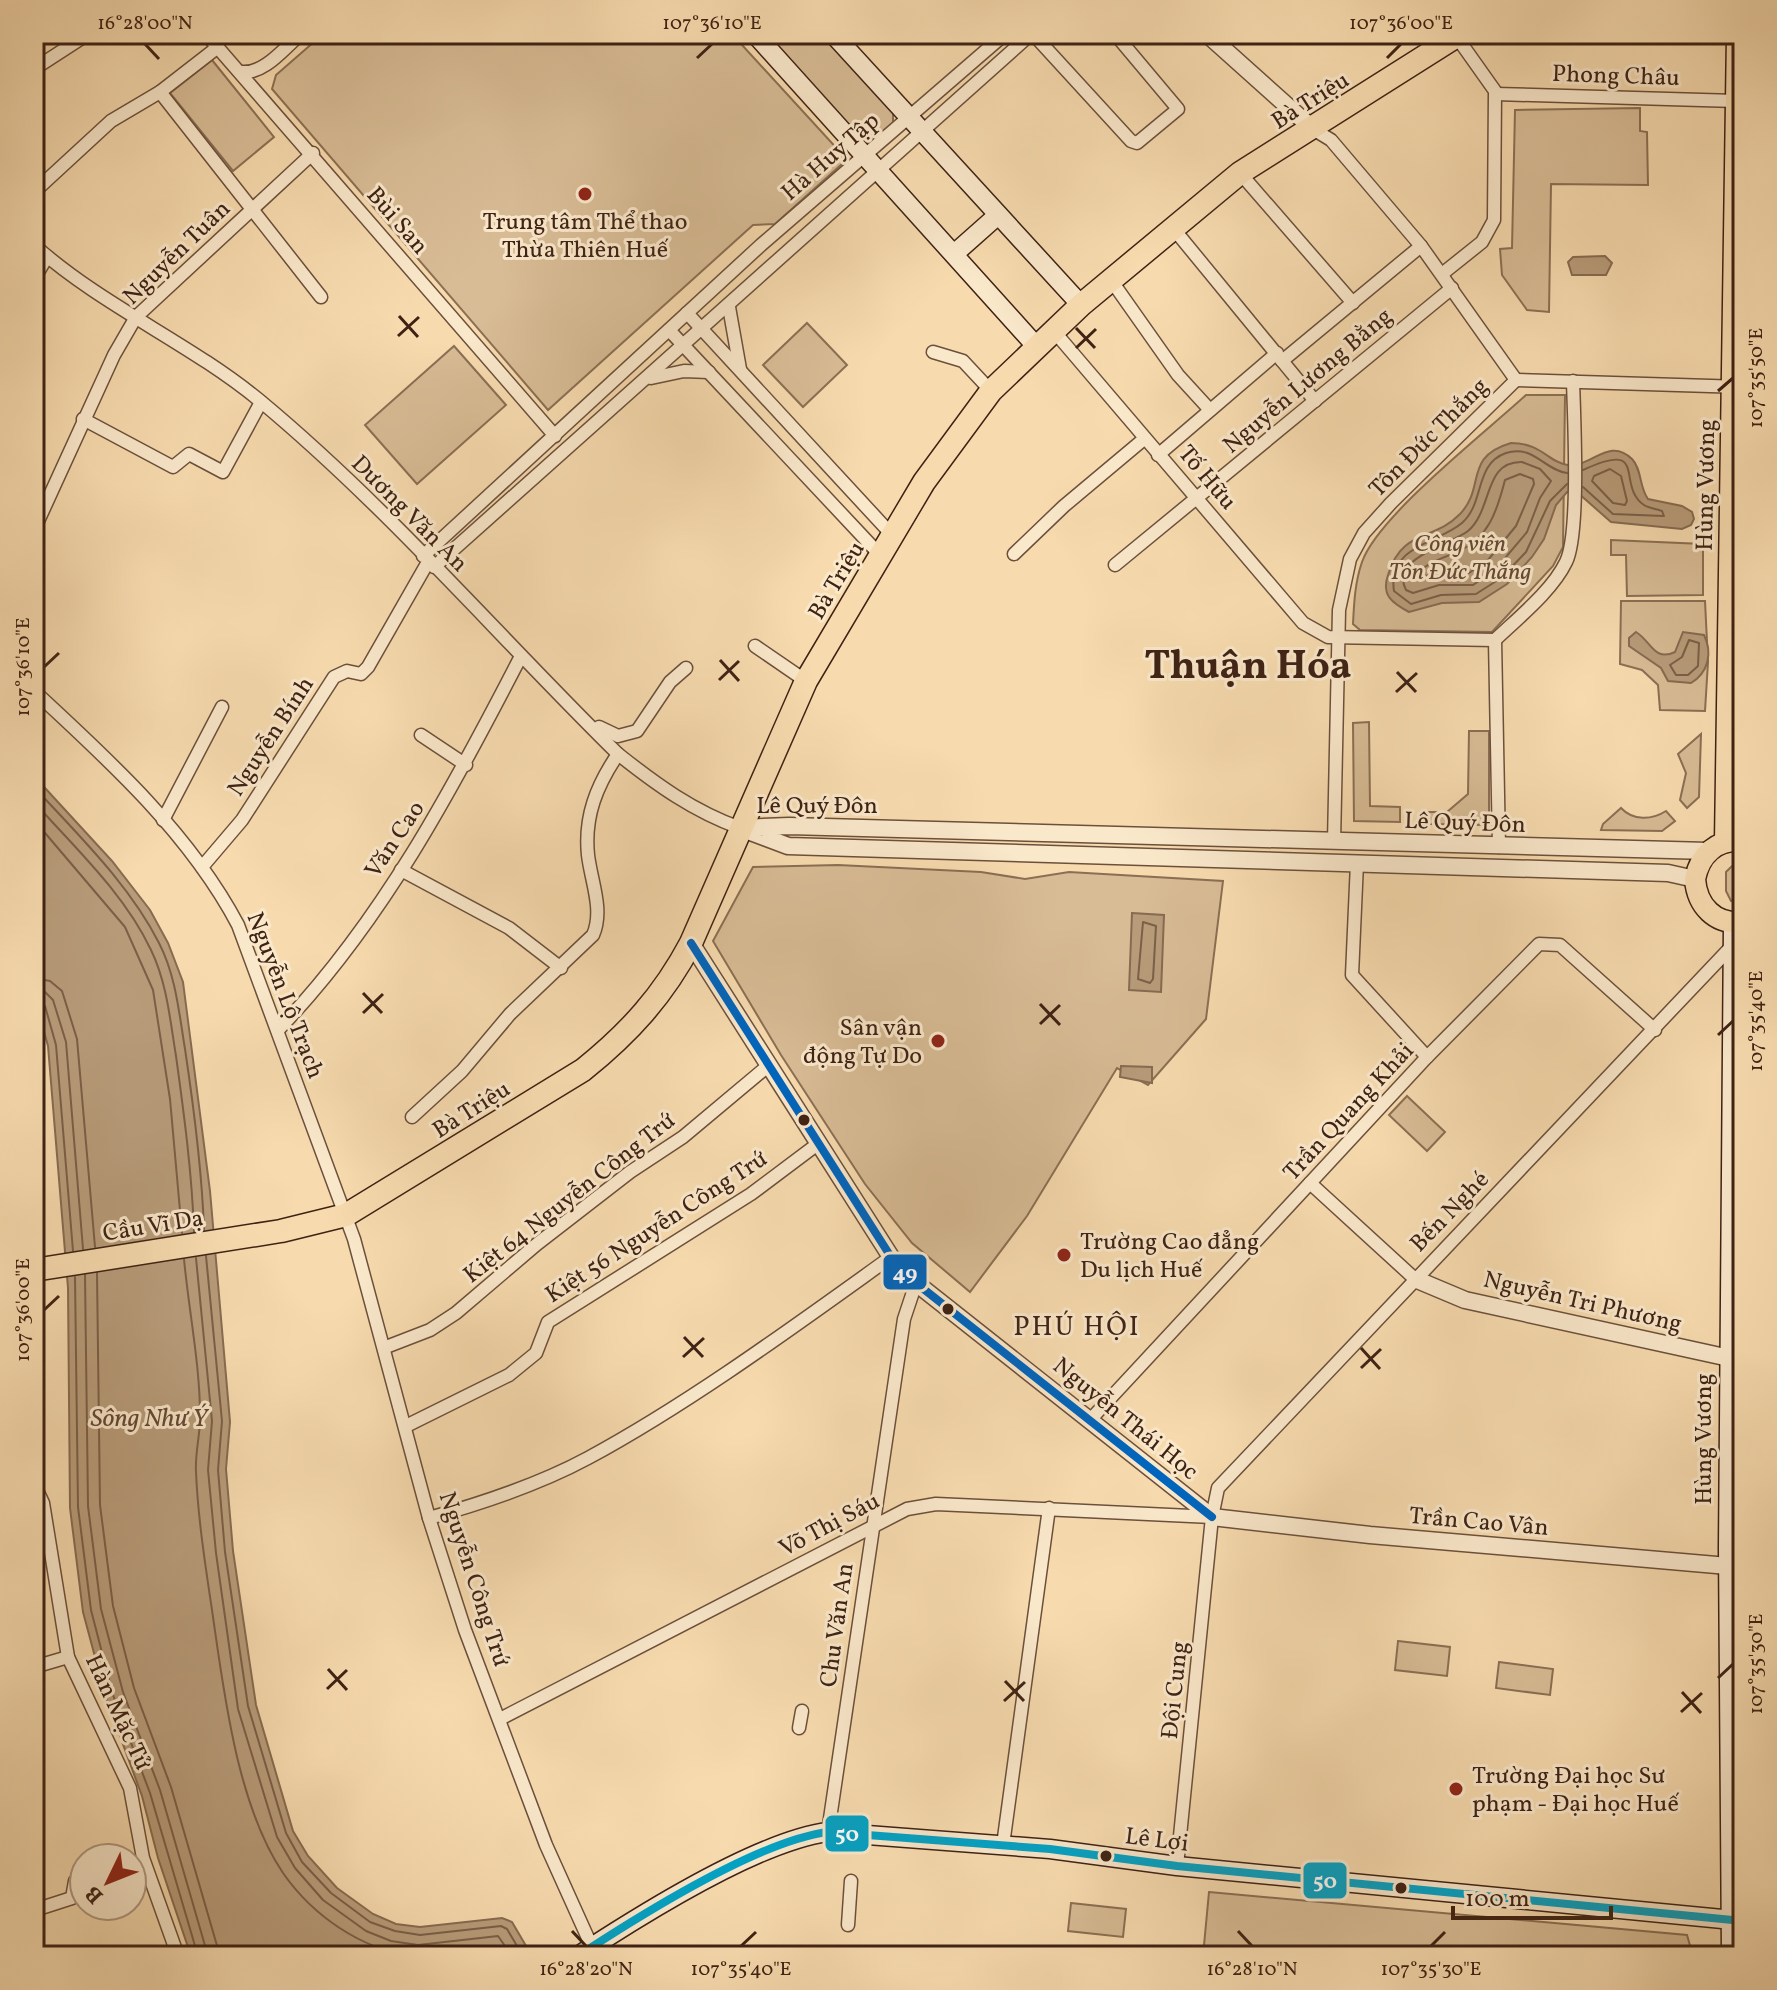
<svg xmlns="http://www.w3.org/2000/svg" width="1777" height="1990" font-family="Vollkorn,serif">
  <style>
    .green { fill: #d8bc95; stroke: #8b6f54; stroke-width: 2 }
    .water { fill: #b89c7a; stroke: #876b51; stroke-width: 2 }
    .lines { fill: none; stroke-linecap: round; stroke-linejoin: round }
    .shore { stroke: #7b5f47; stroke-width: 2 }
    .minor-casing { stroke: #6c503b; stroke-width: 15 }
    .tertiary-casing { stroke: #6c503b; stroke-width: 19 }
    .secondary-casing { stroke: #3e2214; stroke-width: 21 }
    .primary-casing { stroke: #3e2214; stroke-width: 23 }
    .trunk-casing { stroke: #3e2214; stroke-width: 25 }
    .minor { stroke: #fae8cb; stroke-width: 12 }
    .tertiary { stroke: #fae8cb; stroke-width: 16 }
    .secondary { stroke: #fae8cb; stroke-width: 18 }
    .primary { stroke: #f7dbaf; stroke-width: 20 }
    .trunk { stroke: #f7dbaf; stroke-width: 22 }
    .bus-1-casing { stroke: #fae8cb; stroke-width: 14 }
    .bus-2-casing { stroke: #fae8cb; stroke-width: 14 }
    .bus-1 { stroke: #0065bd; stroke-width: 8 }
    .bus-2 { stroke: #03a2c5; stroke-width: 8 }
    .ticks { fill: none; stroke: #3e2214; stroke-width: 3 }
    .poi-dot { fill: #8f2418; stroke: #fae8cb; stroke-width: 3 }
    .bus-dot { fill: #3e2214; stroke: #fae8cb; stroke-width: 3 }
    .labels { text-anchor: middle; stroke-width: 6; stroke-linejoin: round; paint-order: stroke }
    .street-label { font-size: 24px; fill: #3e2214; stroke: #fae8cb }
    .poi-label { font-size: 24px; fill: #3e2214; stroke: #fae8cb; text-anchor: start }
    .park-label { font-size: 24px; font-style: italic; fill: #644834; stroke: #fae8cb }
    .water-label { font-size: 26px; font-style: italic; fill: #634733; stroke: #fae8cb }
    .quarter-label { font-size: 28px; letter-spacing: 2px; fill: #3e2214; stroke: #fae8cb }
    .town-label { font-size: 40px; font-weight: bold; fill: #3e2214; stroke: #fae8cb }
    .line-badge { stroke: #fae8cb; stroke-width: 3 }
    .badge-label { font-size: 22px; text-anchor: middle; font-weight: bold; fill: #fff }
    .neatline { fill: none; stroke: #3e2214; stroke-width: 3 }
    .ticks-label { font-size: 20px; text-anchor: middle; fill: #3e2214 }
  </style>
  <rect width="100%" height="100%" fill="#f7dbaf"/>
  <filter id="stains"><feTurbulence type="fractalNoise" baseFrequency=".0025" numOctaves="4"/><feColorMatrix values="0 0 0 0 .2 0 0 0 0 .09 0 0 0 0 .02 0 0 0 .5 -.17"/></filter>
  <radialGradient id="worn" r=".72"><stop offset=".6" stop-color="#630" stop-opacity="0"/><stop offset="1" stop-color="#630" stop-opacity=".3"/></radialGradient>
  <g class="green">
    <polygon points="323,34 732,34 841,153 842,164 775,224 753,225 548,410 272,89 276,75"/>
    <polygon points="764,34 823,34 888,106 893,113 893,125 873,142 863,142"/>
    <polygon points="212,60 274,137 233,171 170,93"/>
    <polygon points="1640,108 1640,131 1647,132 1648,185 1551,184 1549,312 1527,310 1502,275 1500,249 1512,248 1515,110"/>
    <polygon points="807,323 847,365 803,407 763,365"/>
    <polygon points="454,346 506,405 417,484 365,425"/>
    <path d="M 1526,395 L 1565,395 L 1563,547 L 1553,566 L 1492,632 L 1360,630 L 1353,624 C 1354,603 1355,582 1362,562 C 1378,516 1486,432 1526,395 Z"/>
    <polygon points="1611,540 1703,544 1703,595 1627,596 1626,555 1611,555"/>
    <polygon points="1621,601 1705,601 1708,662 1705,711 1660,710 1658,685 1642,670 1620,664"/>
    <polygon points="1369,722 1370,806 1400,807 1400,822 1354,821 1353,723"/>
    <polygon points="1469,731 1489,731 1489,825 1427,824 1428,812 1447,812 1468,794"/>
    <polygon points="1701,734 1699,797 1687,808 1680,800 1686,773 1678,754"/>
    <path d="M 1621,808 C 1633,821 1652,820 1666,811 L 1675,821 L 1662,831 L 1601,830 L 1603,824 Z"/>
    <polygon points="838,865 981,872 1025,879 1069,872 1223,881 1206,1019 1148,1085 1117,1068 1027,1216 970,1292 912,1243 865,1184 781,1055 713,941 753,867"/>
    <polygon points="1732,866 1743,868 1743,899 1731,901 1726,891 1726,872"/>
    <polygon points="1407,1096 1445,1132 1427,1151 1389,1115"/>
    <polygon points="1398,1641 1450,1647 1447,1676 1395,1670"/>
    <polygon points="1499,1662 1553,1669 1550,1695 1496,1688"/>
    <polygon points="1209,1892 1687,1935 1693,1956 1203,1956"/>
    <polygon points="1071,1903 1126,1909 1123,1937 1068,1931"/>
  </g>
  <g class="water">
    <polygon points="1605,256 1612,263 1606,275 1572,275 1568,262 1573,257"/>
    <path d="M 1511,443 C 1542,443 1549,463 1568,465 C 1591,468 1609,436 1632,459 C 1642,469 1639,487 1648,499 L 1682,506 L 1692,512 L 1694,519 L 1691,525 L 1682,529 L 1611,522 L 1578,493 L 1567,492 L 1556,505 L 1544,539 L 1532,557 L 1507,584 L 1479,602 L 1442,603 L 1409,612 C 1392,603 1381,595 1388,575 C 1402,528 1433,542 1460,514 C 1486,487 1463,457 1511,443 Z"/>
    <path d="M 1636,632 C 1651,641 1654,662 1675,652 L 1683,632 L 1704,635 C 1713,653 1708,673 1691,683 L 1668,681 L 1661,668 L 1629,646 L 1629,638 Z"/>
    <polygon points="34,776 112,861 150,910 168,943 183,982 210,1191 230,1422 226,1469 233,1551 256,1705 293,1831 308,1856 337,1888 373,1914 396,1924 420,1927 502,1918 512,1922 532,1956 191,1956 158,1858 142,1796 106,1698 83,1612 70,1508 68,1288 48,1046 34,996"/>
    <polygon points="1132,913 1164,915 1161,992 1129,990"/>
    <polygon points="1121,1066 1152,1067 1152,1083 1120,1077"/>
  </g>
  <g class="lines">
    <g class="shore">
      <path d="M 1522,462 L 1540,469 L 1551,481 L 1540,498 L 1527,532 L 1495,570 L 1473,585 L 1439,585 L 1413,593 L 1406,590 C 1389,558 1452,544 1468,531 C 1493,510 1483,461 1522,462 Z"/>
      <polygon points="1610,469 1621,476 1627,501 1625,505 1613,503 1592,481 1594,476"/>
      <path d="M 1520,474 L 1533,479 L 1534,484 L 1516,526 L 1488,560 L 1469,573 L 1422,576 L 1422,569 C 1432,561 1445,557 1457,552 C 1489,538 1497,511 1505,480 Z"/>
      <path d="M 1567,484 L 1550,501 L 1526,552 L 1501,578 L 1476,594 L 1441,595 L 1411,604 L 1394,591 C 1387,546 1437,544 1462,523 C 1485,503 1474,464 1506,453 C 1533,444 1544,470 1567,473"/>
      <path d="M 1583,487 L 1613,514 L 1664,516 L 1662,511 C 1657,509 1648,508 1644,505 C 1615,485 1650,439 1583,470"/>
      <polygon points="1689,640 1699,643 1698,666 1688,675 1676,675 1670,665 1682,657"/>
      <path d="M 34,787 C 79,836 129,884 159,943 C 176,976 179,1013 185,1049 C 194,1109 202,1169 204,1230"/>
      <path d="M 34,802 C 75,848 124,893 151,950 C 167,983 170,1020 176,1056 C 184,1114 192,1173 194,1232"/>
      <polyline points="34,820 125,927 153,990 170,1099 182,1233"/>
      <polygon points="1143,922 1156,926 1153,979 1150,983 1138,979"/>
      <polyline points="34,978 50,981 62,991 77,1039 95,1247"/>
      <polyline points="34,990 45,992 53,1000 66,1042 83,1249"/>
      <polyline points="35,1000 45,1006 56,1045 73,1251"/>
      <polyline points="206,1256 222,1421 218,1470 225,1552 248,1706 286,1833 302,1862 331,1893 370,1922 395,1931 420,1935 501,1926 507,1929 523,1956"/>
      <polyline points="196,1258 212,1421 208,1470 216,1553 238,1709 277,1837 295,1868 323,1900 366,1931 391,1941 418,1945 498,1936 512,1956"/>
      <path d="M 184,1259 C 189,1313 201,1369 200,1423 C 199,1439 195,1455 196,1472 C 198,1520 206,1569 213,1617 C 224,1694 238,1807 283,1873 C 313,1916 361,1949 412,1956"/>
      <polyline points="97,1273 100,1505 113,1606 134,1688 171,1787 220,1956"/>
      <polyline points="85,1275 88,1506 101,1609 123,1692 160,1790 208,1956"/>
      <polyline points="75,1277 78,1507 91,1610 113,1695 150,1793 198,1956"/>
    </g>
    <defs>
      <g id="minor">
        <polyline points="206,34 555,436"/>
        <polyline points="1033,34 1131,141 1137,143 1178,109 1115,34"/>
        <polyline points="34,69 88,34"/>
        <path d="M 242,72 C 265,74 284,48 301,34"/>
        <polyline points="160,92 321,297"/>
        <polyline points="1496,94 1736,101"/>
        <polyline points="1313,129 1331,140 1421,246 1516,380"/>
        <polyline points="1240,173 1353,303"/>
        <polyline points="34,192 111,121 160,92 218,47"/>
        <polyline points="1173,228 1315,401"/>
        <path d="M 34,245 C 102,306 188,342 259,400 C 388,507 499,637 618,754 C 657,785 693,811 740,828"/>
        <polyline points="1442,274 1482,242 1494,220 1495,91 1456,36"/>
        <polyline points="34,279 47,257"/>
        <polyline points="1111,280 1178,375 1210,410"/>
        <polyline points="729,307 740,369"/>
        <polyline points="687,313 893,536"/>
        <polyline points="669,330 881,556"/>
        <path d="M 1053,330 L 1303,623 L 1328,637 L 1495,640 C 1518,618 1552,591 1566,562 C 1580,534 1574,417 1573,381"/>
        <polyline points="933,352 963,361 991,391"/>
        <polyline points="1282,361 1421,246"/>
        <polyline points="651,378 684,371 709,372"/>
        <polyline points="1516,380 1743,387"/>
        <polyline points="83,419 173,467 189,454 223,472 261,402"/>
        <polyline points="1158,455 1277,353"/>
        <polyline points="34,530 114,355 136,317 313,153"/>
        <polyline points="1014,554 1064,506 1144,439"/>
        <polyline points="423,556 761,245 1005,34"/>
        <polyline points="1115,565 1452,288"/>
        <polyline points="434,567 1031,34"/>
        <polyline points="1495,640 1499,847"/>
        <polyline points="755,646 806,681"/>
        <path d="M 34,691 C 109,760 190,834 238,925 L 354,1239 L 429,1518 L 465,1630 L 546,1845 L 592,1947"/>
        <polyline points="599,727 618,736 637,731 670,682 686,668"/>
        <polyline points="421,735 466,765"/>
        <polyline points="163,820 222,707"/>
        <polyline points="1334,842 1339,610 1350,559 1364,533 1391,503 1516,380"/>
        <polyline points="1357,863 1352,975 1427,1057"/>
        <polyline points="202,867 242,820 334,677 347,671 361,674 368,667 428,562"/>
        <polyline points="401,870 509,928 561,968"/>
        <polyline points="34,1008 34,1011"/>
        <path d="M 278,1030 C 382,922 453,788 521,656"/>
        <path d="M 412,1117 L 462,1071 L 510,1014 L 593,935 C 604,910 591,881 588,855 C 584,816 597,785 618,754"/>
        <polyline points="34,1153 34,1185"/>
        <polyline points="1310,1183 1415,1279"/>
        <polyline points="386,1347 430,1330 456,1313 537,1244 630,1172 683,1137 769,1065"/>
        <polyline points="1091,1419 1427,1057 1539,944 1560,945 1655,1030"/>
        <polyline points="406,1426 509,1375 536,1353 548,1322 751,1194 819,1143"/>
        <polyline points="34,1484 43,1503 68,1657 130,1788 143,1858 178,1956"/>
        <path d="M 429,1518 C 483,1503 538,1485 588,1458 C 690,1403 796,1325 891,1257"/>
        <polyline points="34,1667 68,1657"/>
        <polyline points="500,1719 907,1509 936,1504 1212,1517"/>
        <polyline points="799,1728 802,1711"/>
        <polyline points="1731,1802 1743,1803"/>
        <polyline points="828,1832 904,1319 916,1283"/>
        <polyline points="1003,1845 1049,1508"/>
        <polyline points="1177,1866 1212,1517 1218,1488 1733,945"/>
        <polyline points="41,1908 72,1898 75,1881 84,1878"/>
        <polyline points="848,1925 851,1881"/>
      </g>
      <g id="tertiary">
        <polyline points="1207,34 1313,129"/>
        <polyline points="1695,879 1668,873 788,846 740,828 789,826 1708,851"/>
        <polyline points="691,943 891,1257 916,1283 1212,1517 1370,1535 1728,1566"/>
        <polyline points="1415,1279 1465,1300 1743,1361"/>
      </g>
      <g id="secondary">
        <polyline points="755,34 1036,346"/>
        <polyline points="833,34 1081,305"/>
        <polyline points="954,254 998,215"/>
        <path d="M 578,1956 C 639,1916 758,1841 828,1832 L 1050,1849 L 1177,1866 L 1743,1921"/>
        <polyline points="1731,1956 1728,1548 1733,923"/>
      </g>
      <g id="primary">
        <path d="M 1743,841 C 1717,839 1700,854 1695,879 C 1697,906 1715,925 1743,922"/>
        <polyline points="1725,842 1737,34"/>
      </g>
      <path id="trunk" d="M 34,1270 L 281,1231 L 346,1215 L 583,1070 C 629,1033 663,996 691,943 L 806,681 L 924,482 L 991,391 L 1081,305 L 1240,173 L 1460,34"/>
    </defs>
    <use href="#minor" class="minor-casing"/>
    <use href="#tertiary" class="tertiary-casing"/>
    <use href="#secondary" class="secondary-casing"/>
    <use href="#primary" class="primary-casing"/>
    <use href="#trunk" class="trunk-casing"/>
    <use href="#minor" class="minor"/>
    <use href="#tertiary" class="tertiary"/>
    <use href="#secondary" class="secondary"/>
    <use href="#primary" class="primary"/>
    <use href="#trunk" class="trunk"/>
    <defs>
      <polyline id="bus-1" points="691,943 891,1257 916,1283 1212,1517"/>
      <path id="bus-2" d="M 578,1956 C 639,1916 758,1841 828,1832 L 1050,1849 L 1177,1866 L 1743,1921"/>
    </defs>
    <use href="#bus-1" class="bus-1-casing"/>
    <use href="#bus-2" class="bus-2-casing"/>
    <use href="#bus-1" class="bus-1"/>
    <use href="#bus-2" class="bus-2"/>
  </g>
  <path class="ticks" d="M 145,44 L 159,59M 697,58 L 712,44M 1387,58 L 1401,44M 399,316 L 418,337M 1076,328 L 1095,348M 398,336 L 419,317M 1076,348 L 1096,329M 1718,391 L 1733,378M 720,660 L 739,681M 44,667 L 59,653M 1397,672 L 1416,692M 719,680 L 739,661M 1396,692 L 1417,673M 363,993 L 382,1013M 1040,1004 L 1060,1025M 363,1013 L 383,994M 1040,1024 L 1060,1005M 1718,1035 L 1733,1021M 44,1310 L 59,1296M 684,1337 L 703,1357M 1361,1348 L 1380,1369M 683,1357 L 704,1338M 1361,1368 L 1381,1349M 328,1669 L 347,1690M 1718,1678 L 1733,1664M 1005,1681 L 1024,1701M 327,1689 L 347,1670M 1682,1692 L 1701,1713M 1004,1701 L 1025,1682M 1681,1712 L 1702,1693M 572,1931 L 586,1946M 1238,1931 L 1252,1946M 741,1946 L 756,1932M 1431,1946 L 1445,1932"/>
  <g class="poi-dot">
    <circle cx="585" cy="194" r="8"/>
    <circle cx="938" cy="1041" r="8"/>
    <circle cx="1064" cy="1255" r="8"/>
    <circle cx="1456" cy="1789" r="8"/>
  </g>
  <g class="bus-dot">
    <circle cx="804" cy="1120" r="7"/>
    <circle cx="948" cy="1309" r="7"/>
    <circle cx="1106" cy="1856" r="7"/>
    <circle cx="1401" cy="1888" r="7"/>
  </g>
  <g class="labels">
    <g class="street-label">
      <text transform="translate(1616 75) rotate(2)" y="8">Phong Châu</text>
      <text transform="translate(1310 100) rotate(-32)" y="8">Bà Triệu</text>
      <text transform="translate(830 156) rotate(-41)" y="8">Hà Huy Tập</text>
      <text transform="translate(398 220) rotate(49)" y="8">Bùi San</text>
      <text transform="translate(176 252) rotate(-44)" y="8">Nguyễn Tuân</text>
      <text transform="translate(1307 380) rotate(-40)" y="8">Nguyễn Lương Bằng</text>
      <text transform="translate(1428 437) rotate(-45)" y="8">Tôn Đức Thắng</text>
      <text transform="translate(1208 477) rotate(50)" y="8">Tố Hữu</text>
      <text transform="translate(1705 485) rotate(-89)" y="8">Hùng Vương</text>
      <text transform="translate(410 513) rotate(45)" y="8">Dương Văn An</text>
      <text transform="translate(836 580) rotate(-59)" y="8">Bà Triệu</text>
      <text transform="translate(270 736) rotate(-57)" y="8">Nguyễn Bính</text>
      <text x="817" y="813">Lê Quý Đôn</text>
      <text transform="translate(1465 822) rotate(2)" y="8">Lê Quý Đôn</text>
      <text transform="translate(394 839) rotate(-56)" y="8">Văn Cao</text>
      <text transform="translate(286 995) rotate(69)" y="8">Nguyễn Lộ Trạch</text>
      <text transform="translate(471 1109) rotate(-32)" y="8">Bà Triệu</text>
      <text transform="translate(1348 1111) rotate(-47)" y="8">Trần Quang Khải</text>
      <text transform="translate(569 1197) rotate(-38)" y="8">Kiệt 64 Nguyễn Công Trứ</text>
      <text transform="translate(1449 1211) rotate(-46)" y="8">Bến Nghé</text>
      <text transform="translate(153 1225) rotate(-9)" y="8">Cầu Vĩ Dạ</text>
      <text transform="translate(656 1226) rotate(-33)" y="8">Kiệt 56 Nguyễn Công Trứ</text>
      <text transform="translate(1583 1301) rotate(13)" y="8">Nguyễn Tri Phương</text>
      <text transform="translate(1126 1418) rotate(39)" y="8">Nguyễn Thái Học</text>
      <text transform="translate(1703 1439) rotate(-90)" y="8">Hùng Vương</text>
      <text transform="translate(1479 1521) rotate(5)" y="8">Trần Cao Vân</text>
      <text transform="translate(829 1524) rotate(-28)" y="8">Võ Thị Sáu</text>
      <text transform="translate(475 1579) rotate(72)" y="8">Nguyễn Công Trứ</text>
      <text transform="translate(836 1625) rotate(-82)" y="8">Chu Văn An</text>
      <text transform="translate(1174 1690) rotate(-84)" y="8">Đội Cung</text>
      <text transform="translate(119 1712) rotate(65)" y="8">Hàn Mặc Tử</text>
      <text transform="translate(1157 1839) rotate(7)" y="8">Lê Lợi</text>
    </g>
    <g class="poi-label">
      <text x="585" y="229" text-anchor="middle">Trung tâm Thể thao<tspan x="585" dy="28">Thừa Thiên Huế</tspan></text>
      <text x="922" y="1035" text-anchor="end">Sân vận<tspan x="922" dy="28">động Tự Do</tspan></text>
      <text x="1080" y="1249">Trường Cao đẳng<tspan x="1080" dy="28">Du lịch Huế</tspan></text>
      <text x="1472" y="1783">Trường Đại học Sư<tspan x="1472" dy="28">phạm - Đại học Huế</tspan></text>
    </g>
    <g class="park-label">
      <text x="1460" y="551">Công viên<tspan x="1460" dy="28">Tôn Đức Thắng</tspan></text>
    </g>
    <g class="water-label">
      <text x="149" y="1426">Sông Như Ý</text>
    </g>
    <g class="quarter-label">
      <text x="1077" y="1335">PHÚ HỘI</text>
    </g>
    <g class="town-label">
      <text x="1248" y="678">Thuận Hóa</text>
    </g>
  </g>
  <g class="line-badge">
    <rect x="882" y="1253" width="46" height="38" rx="8" fill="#0065bd"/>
    <rect x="824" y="1814" width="46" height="39" rx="8" fill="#03a2c5"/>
    <rect x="1302" y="1861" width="46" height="39" rx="8" fill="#03a2c5"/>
  </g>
  <g class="badge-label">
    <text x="905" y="1280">49</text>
    <text x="847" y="1841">50</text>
    <text x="1325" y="1888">50</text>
  </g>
  <rect width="1777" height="1990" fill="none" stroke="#f7dbaf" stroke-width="88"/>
  <g transform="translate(108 1882) rotate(227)"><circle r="38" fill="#fae8cb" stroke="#af9982" stroke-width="2"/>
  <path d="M0-6L14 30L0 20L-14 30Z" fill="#8f2418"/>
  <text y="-12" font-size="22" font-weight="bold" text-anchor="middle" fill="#3e2214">B</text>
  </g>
  <path d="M1453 1906v12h158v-12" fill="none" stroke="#3e2214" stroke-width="4"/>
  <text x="1465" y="1906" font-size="24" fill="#3e2214" stroke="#fae8cb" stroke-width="6" paint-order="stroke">100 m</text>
  <rect x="44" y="44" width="1689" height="1902" class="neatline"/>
  <g class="ticks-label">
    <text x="145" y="29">16°28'00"N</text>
    <text x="712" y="29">107°36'10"E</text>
    <text x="1401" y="29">107°36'00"E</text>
    <text transform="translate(1755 378) rotate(-90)" y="7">107°35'50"E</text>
    <text transform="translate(22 667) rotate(-90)" y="7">107°36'10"E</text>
    <text transform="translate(1755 1021) rotate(-90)" y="7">107°35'40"E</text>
    <text transform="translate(22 1310) rotate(-90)" y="7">107°36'00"E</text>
    <text transform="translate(1755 1664) rotate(-90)" y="7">107°35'30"E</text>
    <text x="586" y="1975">16°28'20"N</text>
    <text x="741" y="1975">107°35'40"E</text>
    <text x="1252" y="1975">16°28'10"N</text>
    <text x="1431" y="1975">107°35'30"E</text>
  </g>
  <rect width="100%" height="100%" filter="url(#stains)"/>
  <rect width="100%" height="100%" fill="url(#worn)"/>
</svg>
